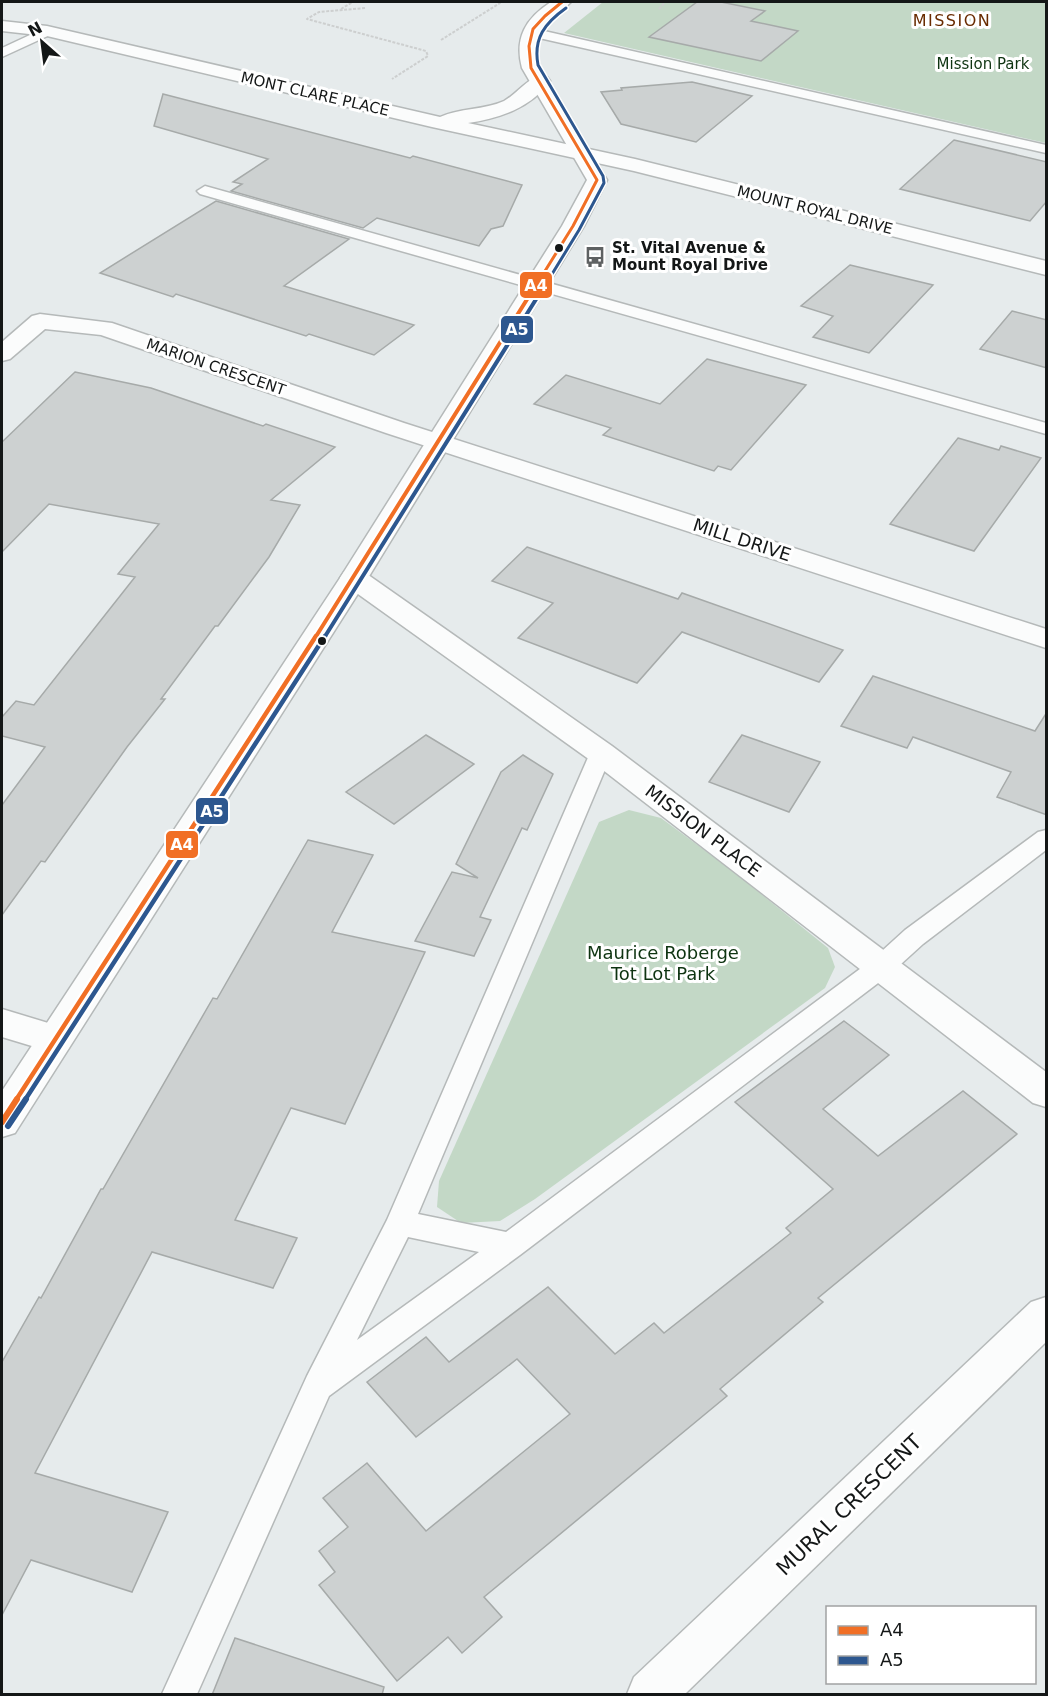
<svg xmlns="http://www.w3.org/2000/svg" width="1048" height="1696" font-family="'DejaVu Sans',sans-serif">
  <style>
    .green { fill: #c3d8c6 }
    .building { fill: #cdd1d1; stroke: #a6aaa9; stroke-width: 1.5 }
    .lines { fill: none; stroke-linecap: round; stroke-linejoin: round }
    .lane-casing { stroke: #b5b9b9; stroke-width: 3 }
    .street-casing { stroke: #b5b9b9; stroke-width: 3 }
    .secondary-casing { stroke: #b5b9b9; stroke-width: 3 }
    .path { stroke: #cdcfcf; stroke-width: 2; stroke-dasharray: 3 1.5; stroke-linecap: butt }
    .lane { fill: #fbfcfc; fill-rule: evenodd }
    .street { fill: #fbfcfc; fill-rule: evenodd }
    .secondary { fill: #fbfcfc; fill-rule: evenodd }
    .bus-1-far3-casing { stroke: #fff; stroke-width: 6 }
    .bus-1-far2-casing { stroke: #fff; stroke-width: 8 }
    .bus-1-far1-casing { stroke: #fff; stroke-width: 9 }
    .bus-1-casing { stroke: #fff; stroke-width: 10 }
    .bus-2-far3-casing { stroke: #fff; stroke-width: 6 }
    .bus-2-far2-casing { stroke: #fff; stroke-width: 8 }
    .bus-2-far1-casing { stroke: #fff; stroke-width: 9 }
    .bus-2-casing { stroke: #fff; stroke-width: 10 }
    .bus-1-far3 { stroke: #f16f25; stroke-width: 3 }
    .bus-1-far2 { stroke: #f16f25; stroke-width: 4 }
    .bus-1-far1 { stroke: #f16f25; stroke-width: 4.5 }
    .bus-1 { stroke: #f16f25; stroke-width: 6 }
    .bus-2-far3 { stroke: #2d578f; stroke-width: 3 }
    .bus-2-far2 { stroke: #2d578f; stroke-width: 4 }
    .bus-2-far1 { stroke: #2d578f; stroke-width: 4.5 }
    .bus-2 { stroke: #2d578f; stroke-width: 6 }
    .bus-dot { fill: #141717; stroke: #fff; stroke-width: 2 }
    .labels { text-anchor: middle; stroke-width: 6; stroke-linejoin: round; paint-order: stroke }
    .far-park-label { font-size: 15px; fill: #0e3411; stroke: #fff }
    .far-street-label { font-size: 15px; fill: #141717; stroke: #fff }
    .far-poi-label { font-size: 15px; font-weight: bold; fill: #141717; stroke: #fff; text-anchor: start }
    .far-neighbourhood-label { font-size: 16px; letter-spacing: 1.5px; fill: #682b00; stroke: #fff }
    .street-label { font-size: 18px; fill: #141717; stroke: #fff }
    .park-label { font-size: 18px; fill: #0e3411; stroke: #fff }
    .near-street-label { font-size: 21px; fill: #141717; stroke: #fff }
    .line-badge { stroke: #fff; stroke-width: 2 }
    .badge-label { font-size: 16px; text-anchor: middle; font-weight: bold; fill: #fff }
  </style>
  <rect width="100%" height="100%" fill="#e6ebec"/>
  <g class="green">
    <polygon points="603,2 1046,2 1046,143 564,33"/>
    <polygon points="629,810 661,818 734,872 828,948 835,967 825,988 535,1199 500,1221 461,1223 437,1207 439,1181 599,822"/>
  </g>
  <g class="building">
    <polygon points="697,2 721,2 765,11 751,21 798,31 761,61 649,37"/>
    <polygon points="692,82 752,96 696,142 621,124 601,92 622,90 621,88"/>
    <polygon points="163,94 410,158 413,156 522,185 503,226 491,229 479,246 377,218 363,228 231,191 242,184 233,182 268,159 154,126"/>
    <polygon points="954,140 1047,162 1047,201 1030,221 900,189"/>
    <polygon points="216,201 349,239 284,286 414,325 374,355 309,334 306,336 176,294 173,297 100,273"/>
    <polygon points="850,265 933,285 869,353 813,337 833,316 801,306"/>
    <polygon points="1012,311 1047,320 1047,368 980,349"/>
    <polygon points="707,359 806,385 731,470 718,466 714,471 603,435 611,428 534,404 566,375 660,404"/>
    <polygon points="75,372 151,388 263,426 266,424 335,447 271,500 300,505 269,557 218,626 215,626 161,699 165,699 127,747 45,862 41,861 2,915 2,805 45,747 2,736 2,717 16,701 34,705 135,577 118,574 159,524 49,504 2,552 2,442"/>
    <polygon points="958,438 999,450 1001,446 1041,458 974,551 890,524"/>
    <polygon points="527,547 678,599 682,593 843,650 819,682 682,632 637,683 518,638 553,603 492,581"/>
    <polygon points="873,676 1035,731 1047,712 1047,815 997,797 1011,772 913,737 907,748 841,726"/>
    <polygon points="426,735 474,764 394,824 346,792"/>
    <polygon points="742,735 820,762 789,812 709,782"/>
    <polygon points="523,755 553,774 527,830 522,828 480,917 491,920 474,956 415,941 452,872 478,878 456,864 501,772"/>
    <polygon points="308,840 373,855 332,932 425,952 345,1124 291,1108 235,1220 297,1238 273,1288 152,1252 35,1473 168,1512 132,1592 31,1560 2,1615 2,1362 39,1297 41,1298 101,1189 103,1189 213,998 217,999"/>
    <polygon points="844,1021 889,1055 823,1109 878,1156 963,1091 1017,1134 818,1298 823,1302 720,1389 727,1396 484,1597 502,1617 462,1653 448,1637 397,1681 319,1585 335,1572 319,1551 348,1527 323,1498 367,1463 426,1531 570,1414 517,1359 416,1437 367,1382 426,1337 449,1362 548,1287 615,1354 654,1323 664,1333 791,1233 786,1228 833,1189 735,1102"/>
    <polygon points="235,1638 384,1687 382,1695 212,1695"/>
  </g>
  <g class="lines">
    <defs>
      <g id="lane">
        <polygon points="47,27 52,28 54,31 52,34 2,57 2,48"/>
        <polygon points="531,28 1046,145 1046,153 526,35 524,32"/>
        <polygon points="205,186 1046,423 1046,434 200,194 197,191"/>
        <path d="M 601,745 L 609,748 L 612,753 L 418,1214 L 506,1232 L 872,960 L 905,930 L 1038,832 L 1046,830 L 1046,850 L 923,944 L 890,974 L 520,1255 L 329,1396 L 197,1694 L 162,1694 L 307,1376 L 387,1220 L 590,753 L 593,748 ZM 408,1237 L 479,1252 L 357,1340 Z"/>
      </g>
      <g id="street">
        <path d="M 2,21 L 47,26 L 440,117 C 460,108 484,110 504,101 C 519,93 530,73 547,77 L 550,81 C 531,108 500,118 468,123 L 635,159 L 1046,261 L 1046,275 L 634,171 L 432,127 L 47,36 L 2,31 Z"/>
        <polygon points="40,314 112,323 404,423 1046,629 1046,648 386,433 101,335 45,329 10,359 2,361 2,342 32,316"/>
        <polygon points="354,570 364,572 612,746 1046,1072 1046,1107 1033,1103 590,760 344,584 340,578 344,572"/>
        <polygon points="2,1009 68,1029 73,1039 68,1049 55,1053 2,1037"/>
        <polygon points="1046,1297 1046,1342 685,1694 627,1694 634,1677 1031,1302"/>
      </g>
      <path id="secondary" d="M 551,2 L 571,2 L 542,29 L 537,46 L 537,56 L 540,68 L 607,180 L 584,226 L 368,578 L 15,1133 L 2,1137 L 2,1091 L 340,578 L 562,226 L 587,180 L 522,68 C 514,38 526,18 551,2 Z"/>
    </defs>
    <use href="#lane" class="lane-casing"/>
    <use href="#street" class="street-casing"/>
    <use href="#secondary" class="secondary-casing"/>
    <g class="path">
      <polyline points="365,8 319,12 307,19 426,51 428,56 392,79"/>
      <polyline points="341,9 353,2"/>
      <polyline points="659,9 665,2"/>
      <polyline points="441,40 500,3 498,2"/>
    </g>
    <use href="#lane" class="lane"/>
    <use href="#street" class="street"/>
    <use href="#secondary" class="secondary"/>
    <defs>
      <polyline id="bus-1-far3" points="540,279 573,226 597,180 531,68 529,46 533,29 545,16 562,2"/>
      <polyline id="bus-1-far2" points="315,638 541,277"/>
      <polyline id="bus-1-far1" points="16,1100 316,636"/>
      <polyline id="bus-1" points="2,1122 17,1099"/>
      <path id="bus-2-far3" d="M 549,279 L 579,230 L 604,183 L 603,176 L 538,65 C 533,38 545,23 566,8"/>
      <polyline id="bus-2-far2" points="324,638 550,277"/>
      <polyline id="bus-2-far1" points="25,1100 325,636"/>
      <polyline id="bus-2" points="8,1126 26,1099"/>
    </defs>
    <use href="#bus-1-far3" class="bus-1-far3-casing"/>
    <use href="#bus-1-far2" class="bus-1-far2-casing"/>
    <use href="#bus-1-far1" class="bus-1-far1-casing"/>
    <use href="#bus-1" class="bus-1-casing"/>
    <use href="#bus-2-far3" class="bus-2-far3-casing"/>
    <use href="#bus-2-far2" class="bus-2-far2-casing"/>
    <use href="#bus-2-far1" class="bus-2-far1-casing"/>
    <use href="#bus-2" class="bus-2-casing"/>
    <use href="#bus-1-far3" class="bus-1-far3"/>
    <use href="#bus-1-far2" class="bus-1-far2"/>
    <use href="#bus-1-far1" class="bus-1-far1"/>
    <use href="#bus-1" class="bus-1"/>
    <use href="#bus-2-far3" class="bus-2-far3"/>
    <use href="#bus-2-far2" class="bus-2-far2"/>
    <use href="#bus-2-far1" class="bus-2-far1"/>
    <use href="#bus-2" class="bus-2"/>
  </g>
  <defs>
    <symbol id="bus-bare" viewBox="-9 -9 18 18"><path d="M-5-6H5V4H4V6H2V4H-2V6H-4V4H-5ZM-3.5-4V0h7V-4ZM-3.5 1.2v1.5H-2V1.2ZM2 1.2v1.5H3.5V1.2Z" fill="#5e6162" stroke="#fff" stroke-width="2.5" paint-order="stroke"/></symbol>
  </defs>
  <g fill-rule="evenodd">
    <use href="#bus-bare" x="580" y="242" width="30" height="30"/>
  </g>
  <g class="bus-dot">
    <circle cx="559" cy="248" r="5"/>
    <circle cx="322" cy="641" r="5"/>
  </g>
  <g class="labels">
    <g class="far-park-label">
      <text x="983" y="69">Mission Park</text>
    </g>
    <g class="far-street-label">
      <text transform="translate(315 94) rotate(13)" y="5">MONT CLARE PLACE</text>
      <text transform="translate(815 210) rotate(14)" y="5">MOUNT ROYAL DRIVE</text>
      <text transform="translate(216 367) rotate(19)" y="5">MARION CRESCENT</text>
    </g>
    <g class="far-poi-label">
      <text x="612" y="253">St. Vital Avenue &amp;<tspan x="612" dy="17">Mount Royal Drive</tspan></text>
    </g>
    <g class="far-neighbourhood-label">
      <text x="952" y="26">MISSION</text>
    </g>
    <g class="street-label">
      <text transform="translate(742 540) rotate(18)" y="6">MILL DRIVE</text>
      <text transform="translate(703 831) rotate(37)" y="6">MISSION PLACE</text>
    </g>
    <g class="park-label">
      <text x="663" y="959">Maurice Roberge<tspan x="663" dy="21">Tot Lot Park</tspan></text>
    </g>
    <g class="near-street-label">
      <text transform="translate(849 1505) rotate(-44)" y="7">MURAL CRESCENT</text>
    </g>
  </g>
  <g class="line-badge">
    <rect x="519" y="271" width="34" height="28" rx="6" fill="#f16f25"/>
    <rect x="500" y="315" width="34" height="29" rx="6" fill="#2d578f"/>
    <rect x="195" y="797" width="34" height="28" rx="6" fill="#2d578f"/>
    <rect x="165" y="830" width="34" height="29" rx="6" fill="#f16f25"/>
  </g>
  <g class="badge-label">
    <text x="536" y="291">A4</text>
    <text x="517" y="335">A5</text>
    <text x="212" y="817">A5</text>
    <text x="182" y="850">A4</text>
  </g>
  <rect width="1048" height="1696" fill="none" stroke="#141717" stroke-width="6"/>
  <rect x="826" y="1606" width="210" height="78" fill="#ffffff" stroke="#a1a2a2" stroke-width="1.5"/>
  <rect x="838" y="1626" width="30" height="9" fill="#f16f25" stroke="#a1a2a2" stroke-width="1.5"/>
  <text x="880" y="1636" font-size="18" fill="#141717">A4</text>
  <rect x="838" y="1656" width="30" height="9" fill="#2d578f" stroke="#a1a2a2" stroke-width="1.5"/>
  <text x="880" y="1666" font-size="18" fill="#141717">A5</text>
  <g transform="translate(42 42) rotate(332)" stroke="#ffffff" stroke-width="4.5" paint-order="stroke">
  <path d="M0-4.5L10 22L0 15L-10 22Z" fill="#141717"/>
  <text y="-9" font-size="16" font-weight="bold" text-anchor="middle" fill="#141717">N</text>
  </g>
</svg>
